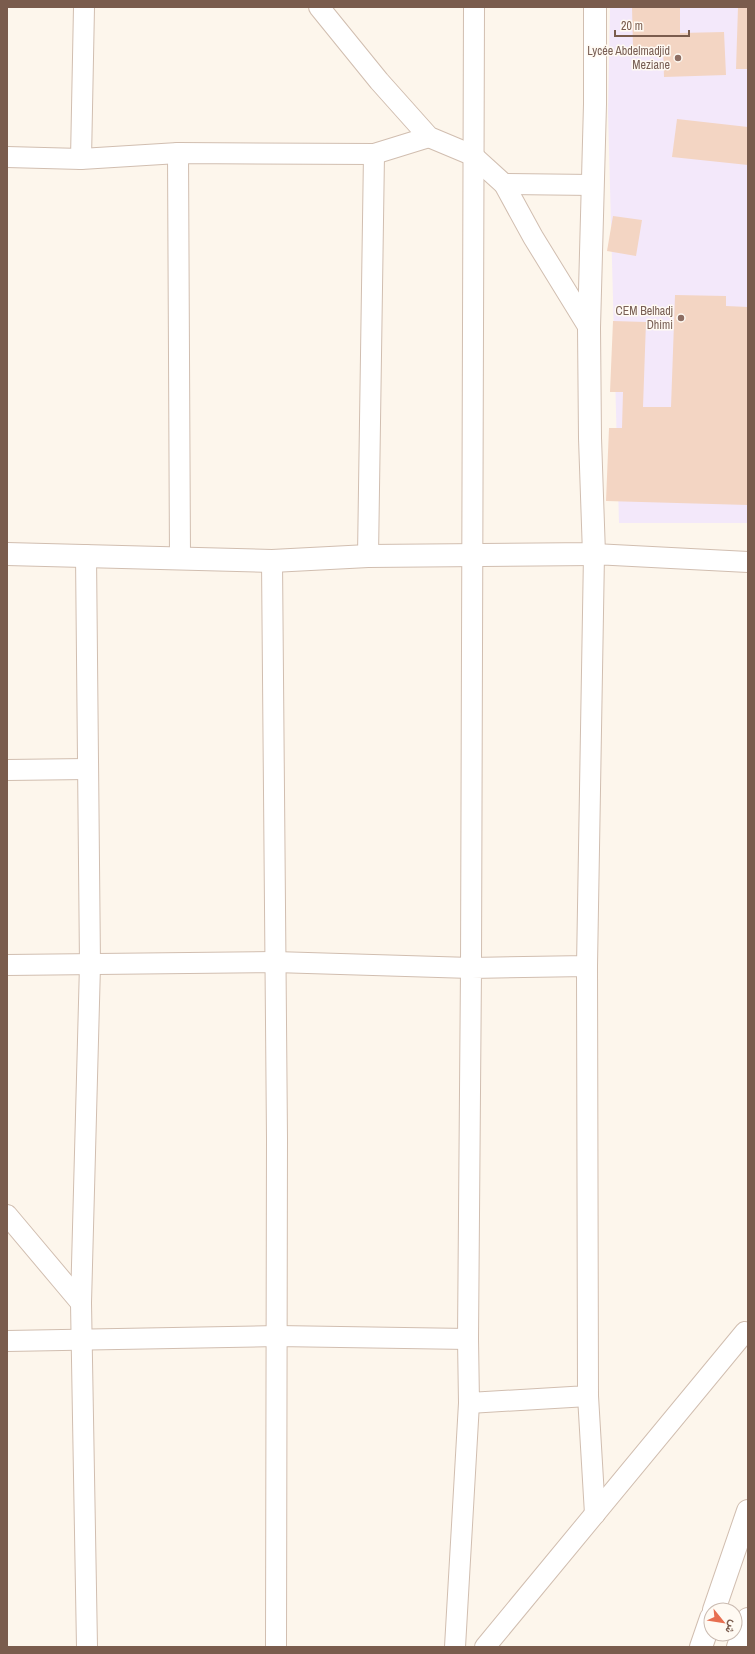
<svg xmlns="http://www.w3.org/2000/svg" width="755" height="1654" font-family="'Archivo Narrow',Vazirmatn,sans-serif">
  <style>
    .education { fill: #f3e8fa }
    .building { fill: #f3d5c3 }
    .lines { fill: none; stroke-linecap: round; stroke-linejoin: round }
    .minor-casing { stroke: #d1beb0; stroke-width: 22 }
    .tertiary-casing { stroke: #d1beb0; stroke-width: 24 }
    .minor { stroke: #fff; stroke-width: 20 }
    .tertiary { stroke: #fff; stroke-width: 22 }
    .education-dot { fill: #8d6e63; stroke: #fffaf3; stroke-width: 1.5 }
    .labels { text-anchor: middle; stroke-width: 3; stroke-linejoin: round; paint-order: stroke }
    .education-label { font-size: 12px; fill: #785e54; stroke: #fffaf3; text-anchor: end }
  </style>
  <rect width="100%" height="100%" fill="#fdf6ec"/>
  <polygon class="education" points="610,7 748,7 748,523 619,523 608,112"/>
  <g class="building">
    <polygon points="632,7 680,7 680,33 724,32 726,75 664,77 663,47 633,48"/>
    <polygon points="738,7 748,7 748,69 736,69"/>
    <polygon points="677,119 748,127 748,165 672,157"/>
    <polygon points="613,216 642,220 636,256 607,251"/>
    <polygon points="675,295 726,296 726,306 748,307 748,505 606,501 609,428 622,428 623,392 610,392 613,321 646,322 643,407 671,407"/>
  </g>
  <g class="lines">
    <defs>
      <g id="minor">
        <polyline points="319,7 379,81 429,137 472,155 504,184 533,237 589,328"/>
        <polyline points="178,153 180,559"/>
        <polyline points="7,157 81,159 178,153 374,154 429,137"/>
        <polyline points="81,159 84,7"/>
        <polyline points="504,184 593,185"/>
        <polyline points="86,555 90,965 81,1303 87,1647"/>
        <polyline points="368,556 374,154"/>
        <polyline points="272,561 277,1138 276,1647"/>
        <polyline points="7,770 87,769"/>
        <polyline points="7,965 275,962 471,968 474,7"/>
        <polyline points="587,966 471,968 468,1339 469,1403 588,1396 587,966 594,554 748,562"/>
        <polyline points="7,1215 81,1303"/>
        <polyline points="7,1341 277,1336 468,1339"/>
        <polyline points="588,1396 595,1514"/>
        <polyline points="455,1647 469,1403"/>
        <polyline points="485,1647 745,1332 748,1334"/>
      </g>
      <g id="tertiary">
        <polyline points="7,554 272,561 368,556 594,554 590,438 589,328 595,104 595,7"/>
        <polyline points="714,1610 748,1511"/>
        <polyline points="701,1647 711,1618"/>
        <polyline points="738,1647 748,1619"/>
      </g>
    </defs>
    <use href="#minor" class="minor-casing"/>
    <use href="#tertiary" class="tertiary-casing"/>
    <use href="#minor" class="minor"/>
    <use href="#tertiary" class="tertiary"/>
  </g>
  <g class="education-dot">
    <circle cx="678" cy="58" r="4"/>
    <circle cx="681" cy="318" r="4"/>
  </g>
  <g class="labels">
    <g class="education-label">
      <text x="670" y="55">Lycée Abdelmadjid<tspan x="670" dy="14">Meziane</tspan></text>
      <text x="673" y="315">CEM Belhadj<tspan x="673" dy="14">Dhimi</tspan></text>
    </g>
  </g>
  <rect width="755" height="1654" fill="none" stroke="#7a5c4d" stroke-width="16"/>
  <g transform="translate(723 1622) rotate(120)"><circle r="19" fill="#fffaf3" stroke="#cabbb1"/>
  <path d="M0-3L7 15L0 10L-7 15Z" fill="#e76f51"/>
  <text y="-6" font-size="11" font-weight="bold" text-anchor="middle" fill="#7a5c4d">ش</text>
  </g>
  <path d="M615 30v6h74v-6" fill="none" stroke="#7a5c4d" stroke-width="2"/>
  <text x="621" y="30" font-size="12" fill="#7a5c4d" stroke="#fffaf3" stroke-width="3" paint-order="stroke">20 m</text>
</svg>
